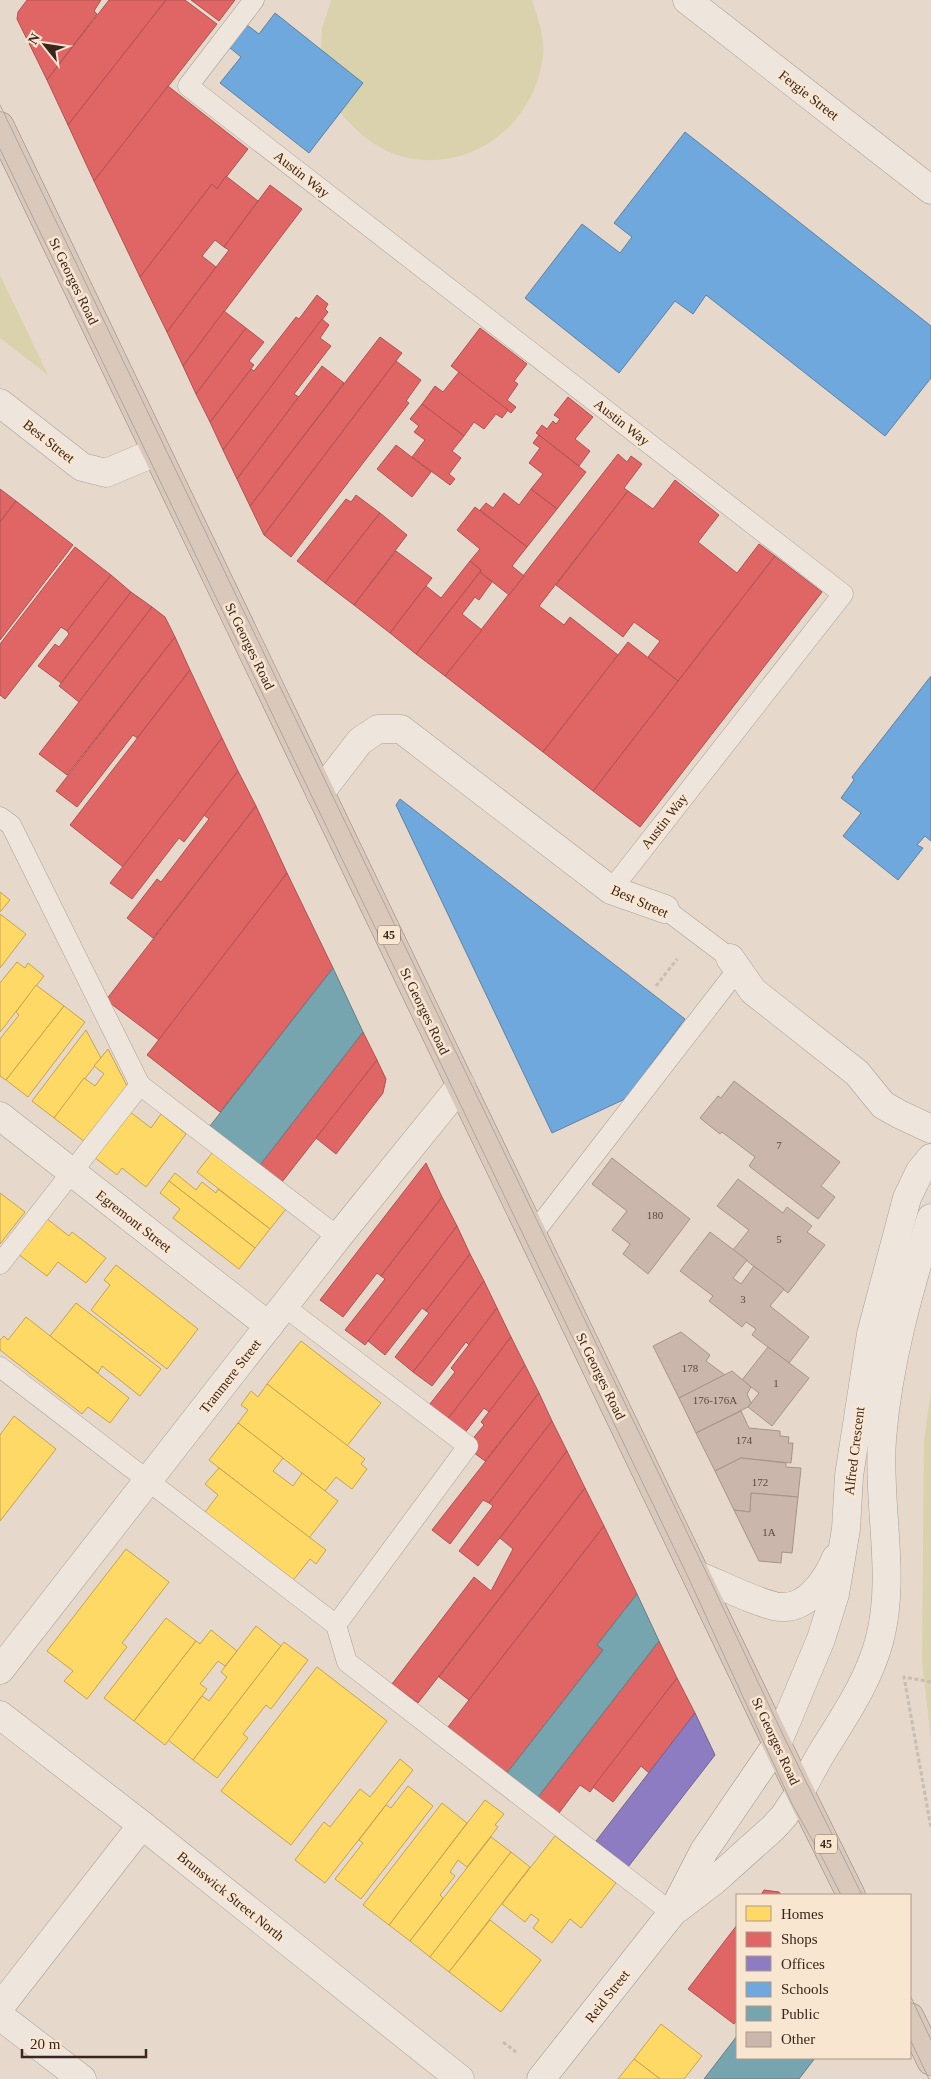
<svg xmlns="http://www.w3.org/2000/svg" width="931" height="2079" font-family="Georgia,serif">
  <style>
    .green { fill: #dad2ac }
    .homes { fill: #ffd966; stroke: #c4a350 }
    .shops { fill: #e06666; stroke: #ae5250 }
    .offices { fill: #8e7cc3; stroke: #756291 }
    .schools { fill: #6fa8dc; stroke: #5f81a2 }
    .public { fill: #76a5af; stroke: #647f83 }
    .building { fill: #cab6ab; stroke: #a6948a }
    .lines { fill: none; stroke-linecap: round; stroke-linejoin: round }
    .lane-casing { stroke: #ab9f95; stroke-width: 21 }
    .street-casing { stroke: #ab9f95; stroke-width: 29 }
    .secondary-casing { stroke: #9b8e84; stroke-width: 29 }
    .highway-casing { stroke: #90847b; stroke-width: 29 }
    .path { stroke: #c7bdb4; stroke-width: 3; stroke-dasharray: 4 2.5; stroke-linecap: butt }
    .lane { stroke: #eee6dd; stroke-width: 20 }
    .street { stroke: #eee6dd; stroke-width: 28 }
    .secondary { stroke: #eee6dd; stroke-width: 28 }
    .highway { stroke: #dac9bb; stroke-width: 28 }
    .tram { stroke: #ada59e; stroke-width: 1 }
    .labels { text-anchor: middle; stroke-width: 5; stroke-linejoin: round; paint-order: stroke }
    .number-label { font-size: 11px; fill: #5f4940 }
    .shield { fill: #f9e6d0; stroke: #745f52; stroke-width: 1 }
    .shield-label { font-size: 12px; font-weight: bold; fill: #3b251c }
    .street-label { font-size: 14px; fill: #3b251c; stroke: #f9e6d0 }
  </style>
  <rect width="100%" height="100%" fill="#e6d9cb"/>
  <g class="green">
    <path d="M 331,0 L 532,0 C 538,18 545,37 543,56 C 535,126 467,177 397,155 C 374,147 355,131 340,112 L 363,83 L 321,50 L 322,29 Z"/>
    <polygon points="0,275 48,375 0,338"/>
    <polygon points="931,1391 931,1741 922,1662 924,1440"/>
  </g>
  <g class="homes">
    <polygon points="0,892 10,900 0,912"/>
    <polygon points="0,914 26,934 0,968"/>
    <polygon points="17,962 25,968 28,963 44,976 0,1032 0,983"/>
    <polygon points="36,985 64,1006 6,1080 0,1076 0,1039 19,1015 16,1012"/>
    <polygon points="64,1006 85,1022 28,1097 6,1080"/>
    <polygon points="86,1030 101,1058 54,1118 32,1101"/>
    <polygon points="108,1049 128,1088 85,1142 54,1118 84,1078 95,1086 104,1074 94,1066"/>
    <polygon points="129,1111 151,1128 161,1114 186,1134 146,1187 122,1168 117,1175 94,1157"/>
    <polygon points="213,1152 286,1209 270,1229 197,1172"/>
    <polygon points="175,1173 196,1190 202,1182 216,1193 218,1189 270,1229 255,1248 169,1181"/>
    <polygon points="169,1181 255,1248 239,1269 173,1218 180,1209 160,1193"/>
    <polygon points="0,1193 25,1212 0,1244"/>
    <polygon points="46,1218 69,1236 72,1232 106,1258 86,1283 58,1262 47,1276 18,1254"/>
    <polygon points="116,1265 198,1329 167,1369 91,1310 110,1285 104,1280"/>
    <polygon points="76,1303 161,1369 140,1396 102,1366 98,1373 50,1336"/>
    <polygon points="26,1317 129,1398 110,1423 88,1407 82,1414 0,1350 0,1340 4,1336 8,1340"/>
    <polygon points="301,1341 381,1403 347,1446 267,1384"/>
    <polygon points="267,1384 365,1459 361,1464 367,1469 352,1489 336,1477 325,1491 238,1423 248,1410 241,1405 251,1391 258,1397"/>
    <polygon points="14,1416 56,1449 0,1521 0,1435"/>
    <polygon points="238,1423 283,1458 273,1471 293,1486 302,1473 338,1501 309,1538 209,1460"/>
    <polygon points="219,1468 326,1550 316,1564 310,1559 291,1583 203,1515 218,1495 205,1484"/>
    <polygon points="126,1549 169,1582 122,1643 127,1647 87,1699 64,1681 73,1671 47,1651"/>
    <polygon points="166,1618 196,1641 134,1721 104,1698"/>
    <polygon points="256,1626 281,1646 193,1760 168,1740 202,1696 209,1701 227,1677 221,1672"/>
    <polygon points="211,1630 237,1651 225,1666 218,1661 200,1684 207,1689 165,1745 134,1721 196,1641 200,1644"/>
    <polygon points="284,1642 308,1660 271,1709 266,1705 243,1734 248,1738 217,1778 193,1760"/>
    <polygon points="317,1667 387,1721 291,1845 221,1791"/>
    <polygon points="400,1759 413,1770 325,1883 295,1860 324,1822 330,1827 360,1789 370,1797"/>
    <polygon points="408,1786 433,1806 361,1899 335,1879 363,1843 359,1840 386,1805 391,1808"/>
    <polygon points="485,1800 504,1814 495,1825 498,1827 467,1867 458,1860 450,1872 455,1876 440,1895 443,1898 410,1941 389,1925"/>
    <polygon points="442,1803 467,1823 389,1925 363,1905"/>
    <polygon points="555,1836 616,1883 581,1928 570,1919 552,1943 533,1928 539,1920 531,1914 525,1922 502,1904"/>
    <polygon points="491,1837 511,1852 430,1957 410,1941"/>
    <polygon points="511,1852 530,1867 449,1972 430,1957"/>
    <polygon points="490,1920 541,1960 501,2012 449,1972"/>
    <polygon points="661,2024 702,2056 684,2079 660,2079 634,2059"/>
    <polygon points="634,2059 660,2079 618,2079"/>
  </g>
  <g class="shops">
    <polygon points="27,0 101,0 94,11 97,14 47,80 17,19 18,12"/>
    <polygon points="109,0 166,0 68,125 47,80"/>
    <polygon points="166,0 185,0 217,24 94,181 68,125"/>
    <polygon points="191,0 235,0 219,21"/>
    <polygon points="168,86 248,149 217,189 212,184 140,277 94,181"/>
    <polygon points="226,176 258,201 224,247 215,240 202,256 216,267 167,332 140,277 212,184 217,189"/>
    <polygon points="270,185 302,209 183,366 167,332 229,250 224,247"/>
    <polygon points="317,295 328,304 325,309 328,312 223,450 210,422 251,369 254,371 296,317 299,319"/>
    <polygon points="224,311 246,328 196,394 183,366"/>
    <polygon points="322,319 329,325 320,338 331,346 294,394 299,397 237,479 223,450"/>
    <polygon points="246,328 264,342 249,361 254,365 210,422 196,394"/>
    <polygon points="480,328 527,364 514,381 518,384 507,400 516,407 511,413 451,366"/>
    <polygon points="380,337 402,353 264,535 250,506"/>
    <polygon points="396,361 421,380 406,401 409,403 291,557 264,535"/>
    <polygon points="322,366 344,383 250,506 237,479"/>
    <polygon points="459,372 508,410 502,418 496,414 484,429 474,422 464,436 422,404 435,386 443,392"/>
    <polygon points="568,397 593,417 575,439 590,451 579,466 536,433 542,425 547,429 553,421 556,424 560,419 554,415"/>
    <polygon points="422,404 464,436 452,451 461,458 449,474 455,479 450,485 412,457 425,440 414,432 419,426 410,419"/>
    <polygon points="539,435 586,472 557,509 531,489 543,474 529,463 540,448 533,443"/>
    <polygon points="396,445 431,472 412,497 377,469"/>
    <polygon points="618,454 627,462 631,456 642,464 624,488 628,491 539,606 564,625 570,617 618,655 543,752 445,676"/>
    <polygon points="675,480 719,515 698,542 737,573 759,544 775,556 678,681 648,657 660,641 634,622 623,637 556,585 628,491 653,509"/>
    <polygon points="0,489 16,501 0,522"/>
    <polygon points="531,489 557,509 527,547 480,510 486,503 493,508 504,493 519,505"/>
    <polygon points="356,495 380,513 325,583 297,561 346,499 351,502"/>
    <polygon points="16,501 73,545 0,640 0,522"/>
    <polygon points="475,507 527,547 512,566 524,576 509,595 480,572 481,570 470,561 480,549 457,530"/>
    <polygon points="380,513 407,535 354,605 325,583"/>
    <polygon points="75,547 111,575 67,631 61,627 5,699 0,695 0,644"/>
    <polygon points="396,551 432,578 390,633 354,605"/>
    <polygon points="775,556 822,592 640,827 593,791"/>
    <polygon points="470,561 481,570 480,572 416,654 390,633 426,586 441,598"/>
    <polygon points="480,572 492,582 479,600 475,597 462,614 482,630 445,676 416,654"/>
    <polygon points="111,575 131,592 61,683 38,666 55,644 59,647 69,634 67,631"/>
    <polygon points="131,592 152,607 79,702 59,686"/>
    <polygon points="152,607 165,617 175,637 67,775 39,754"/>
    <polygon points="175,637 190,670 137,738 133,735 77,807 56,791"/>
    <polygon points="628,642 678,681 593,791 543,752"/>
    <polygon points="190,670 222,738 123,867 70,825"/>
    <polygon points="222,738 238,771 184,842 179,838 132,899 110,883"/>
    <polygon points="238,771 256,806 153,938 127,918 157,879 161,882 209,819 204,815"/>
    <polygon points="256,806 287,873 159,1040 106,1000"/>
    <polygon points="287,873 333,968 220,1112 147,1055"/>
    <polygon points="363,1032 377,1060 282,1182 260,1165"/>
    <polygon points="377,1060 386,1079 383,1093 336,1154 316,1138"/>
    <polygon points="426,1163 442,1197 381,1276 377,1273 343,1317 320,1300"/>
    <polygon points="442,1197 457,1226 365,1345 345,1330 385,1279 381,1276"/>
    <polygon points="457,1226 470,1254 426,1311 422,1308 385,1355 368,1341"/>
    <polygon points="470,1254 484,1281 413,1372 395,1357 429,1313 426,1311"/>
    <polygon points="484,1281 497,1308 469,1345 466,1342 432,1386 413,1372"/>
    <polygon points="497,1308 511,1337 444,1424 426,1409 455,1372 451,1368"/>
    <polygon points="511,1337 525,1365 489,1412 484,1408 464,1434 447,1420"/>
    <polygon points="525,1365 539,1393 485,1461 466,1447 484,1425 481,1422"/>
    <polygon points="539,1393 552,1421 489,1503 483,1500 450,1544 432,1530"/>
    <polygon points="552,1421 567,1451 478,1566 459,1551 493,1506 489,1503"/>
    <polygon points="567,1451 585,1488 418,1703 392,1684 474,1577 491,1591 513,1549 500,1538"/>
    <polygon points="585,1488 604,1526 469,1700 439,1677"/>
    <polygon points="604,1526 637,1594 597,1645 603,1650 507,1773 448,1727"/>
    <polygon points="659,1641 677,1678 590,1792 580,1785 559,1813 538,1797"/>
    <polygon points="677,1678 695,1713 649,1773 641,1766 613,1802 593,1787"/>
    <polygon points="764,1890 779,1892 781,1895 761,1895"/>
    <polygon points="737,1925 737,2020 734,2024 688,1989"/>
  </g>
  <polygon class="offices" points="695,1713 715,1755 628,1867 596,1841"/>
  <g class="schools">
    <polygon points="275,13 363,83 309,153 220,83 241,57 229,47 247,25 259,34"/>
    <polygon points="685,132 931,326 931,378 885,436 706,295 693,314 675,301 619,373 525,298 582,224 620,253 632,237 614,223"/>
    <polygon points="931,676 931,841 925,836 917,845 923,848 898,880 843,836 861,813 841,798 854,780 852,777"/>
    <polygon points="400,799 685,1019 625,1099 552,1133 396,805"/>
  </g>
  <g class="public">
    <polygon points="333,968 363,1032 260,1165 210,1126"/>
    <polygon points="637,1594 659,1641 538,1797 507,1773 603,1650 597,1645"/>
    <polygon points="737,2036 737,2058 815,2058 799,2079 704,2079"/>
  </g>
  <g class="building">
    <polygon points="734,1081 840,1162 821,1186 835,1197 818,1219 749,1166 755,1157 722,1132 720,1134 700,1118 718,1096 721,1098"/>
    <polygon points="612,1158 690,1219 648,1274 623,1254 630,1244 612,1230 627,1211 592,1184"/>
    <polygon points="738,1179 783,1213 787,1207 812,1226 807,1232 825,1245 788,1293 733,1250 749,1230 717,1206"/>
    <polygon points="710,1232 747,1260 733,1278 741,1284 754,1266 784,1289 770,1306 809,1337 789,1363 752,1335 756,1329 746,1322 742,1327 709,1301 713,1296 680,1271"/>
    <polygon points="681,1332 710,1355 706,1361 725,1375 679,1398 653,1346"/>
    <polygon points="768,1347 809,1378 772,1426 748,1407 759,1393 742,1380"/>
    <polygon points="732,1371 751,1387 747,1394 751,1403 748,1407 696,1433 679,1398"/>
    <polygon points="741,1411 749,1428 780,1431 780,1436 789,1437 788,1443 793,1443 791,1463 741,1458 715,1471 696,1433"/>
    <polygon points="741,1458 786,1463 786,1467 801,1468 798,1497 751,1493 750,1512 734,1510 715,1471"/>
    <polygon points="751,1493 798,1497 792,1553 782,1552 781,1563 759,1561 734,1510 750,1512"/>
  </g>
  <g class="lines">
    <defs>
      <g id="lane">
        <polyline points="254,0 188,86 843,594 611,890"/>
        <polyline points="0,817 11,825 140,1085 338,1237"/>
        <polyline points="665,909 730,958"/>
        <polyline points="533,1234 738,969"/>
        <polyline points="0,1264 140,1085"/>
        <polyline points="285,1307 468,1446 336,1625"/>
        <polyline points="0,1367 336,1625 347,1662 672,1913"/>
      </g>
      <g id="street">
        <polyline points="687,0 931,190"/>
        <polyline points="0,403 82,467 106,473 156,452"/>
        <polyline points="320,793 360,741 378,729 401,729 611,890 665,909"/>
        <polyline points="730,958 753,991 857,1073 883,1105 899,1114 931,1129"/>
        <polyline points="0,1116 269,1326"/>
        <path d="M 697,1575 C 718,1583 762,1606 781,1607 C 808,1609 827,1579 836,1558"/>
        <polyline points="0,1670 338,1237 461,1085"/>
        <polyline points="0,1715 142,1825 460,2079"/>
        <polyline points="777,1744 821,1639 835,1594 846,1529 849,1476 871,1334 907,1198 920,1171 931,1158"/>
        <path d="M 800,1792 C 809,1777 816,1761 826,1746 C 847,1712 868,1681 879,1642 C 897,1576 877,1506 882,1439 C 888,1363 909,1290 931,1218"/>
        <polyline points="0,2007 142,1825"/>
        <polyline points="0,2016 82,2079"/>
      </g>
      <g id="secondary">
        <polyline points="677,1909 715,1880 773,1828 784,1816 800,1792"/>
        <polyline points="541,2079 672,1913 704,1851 777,1744"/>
      </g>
      <g id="highway">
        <polyline points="0,126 800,1792 851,1895"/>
        <polyline points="910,2017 931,2061"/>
      </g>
    </defs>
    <use href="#lane" class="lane-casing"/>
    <use href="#street" class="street-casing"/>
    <use href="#secondary" class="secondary-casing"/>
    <use href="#highway" class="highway-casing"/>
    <g class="path">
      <polyline points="656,986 677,959"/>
      <polyline points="931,1682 904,1677 931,1828"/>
      <polyline points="503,2042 516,2052"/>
    </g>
    <use href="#lane" class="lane"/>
    <use href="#street" class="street"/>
    <use href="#secondary" class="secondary"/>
    <use href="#highway" class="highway"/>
    <g class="tram">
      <polyline points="0,105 710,1580 782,1733 862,1895"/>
      <polyline points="0,149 689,1579 792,1804 824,1861 841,1895"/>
      <polyline points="910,1995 931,2040"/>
      <polyline points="910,2039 929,2079"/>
    </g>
  </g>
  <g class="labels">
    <g class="number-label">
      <text x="779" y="1149">7</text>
      <text x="655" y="1219">180</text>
      <text x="779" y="1243">5</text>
      <text x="743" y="1303">3</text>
      <text x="690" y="1372">178</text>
      <text x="776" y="1387">1</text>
      <text x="715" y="1404">176-176A</text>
      <text x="744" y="1444">174</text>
      <text x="760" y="1486">172</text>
      <text x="769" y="1536">1A</text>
    </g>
    <g class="shield">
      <rect x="378" y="925.5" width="22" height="19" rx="4"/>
      <rect x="815" y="1834.5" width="22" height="19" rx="4"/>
    </g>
    <g class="shield-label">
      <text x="389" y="939">45</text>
      <text x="826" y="1848">45</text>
    </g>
    <g class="street-label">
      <text transform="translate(809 95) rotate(38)" y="5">Fergie Street</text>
      <text transform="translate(302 174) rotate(38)" y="5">Austin Way</text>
      <text transform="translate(74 281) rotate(64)" y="5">St Georges Road</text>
      <text transform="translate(622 422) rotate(38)" y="5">Austin Way</text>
      <text transform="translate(49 441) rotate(38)" y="5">Best Street</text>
      <text transform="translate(250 646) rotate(64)" y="5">St Georges Road</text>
      <text transform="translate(664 821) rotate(-52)" y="5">Austin Way</text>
      <text transform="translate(640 901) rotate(24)" y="5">Best Street</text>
      <text transform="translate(425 1011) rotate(64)" y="5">St Georges Road</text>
      <text transform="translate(134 1221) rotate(38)" y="5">Egremont Street</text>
      <text transform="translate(230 1376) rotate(-52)" y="5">Tranmere Street</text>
      <text transform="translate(601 1376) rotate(64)" y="5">St Georges Road</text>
      <text transform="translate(854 1451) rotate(-83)" y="5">Alfred Crescent</text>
      <text transform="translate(776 1741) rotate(65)" y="5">St Georges Road</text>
      <text transform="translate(231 1896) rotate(39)" y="5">Brunswick Street North</text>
      <text transform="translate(607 1996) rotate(-52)" y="5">Reid Street</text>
    </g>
  </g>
  <rect x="736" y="1894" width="175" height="165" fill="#f9e6d0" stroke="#ad9988"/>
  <rect x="746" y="1906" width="25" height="15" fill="#ffd966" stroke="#ad9988"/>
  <text x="781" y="1919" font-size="15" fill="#3b251c">Homes</text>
  <rect x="746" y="1932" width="25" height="15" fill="#e06666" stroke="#ad9988"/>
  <text x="781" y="1944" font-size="15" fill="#3b251c">Shops</text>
  <rect x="746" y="1956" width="25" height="15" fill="#8e7cc3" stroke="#ad9988"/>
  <text x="781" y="1969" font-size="15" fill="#3b251c">Offices</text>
  <rect x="746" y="1982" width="25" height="15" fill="#6fa8dc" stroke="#ad9988"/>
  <text x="781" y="1994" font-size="15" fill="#3b251c">Schools</text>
  <rect x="746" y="2006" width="25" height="15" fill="#76a5af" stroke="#ad9988"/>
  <text x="781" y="2019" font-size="15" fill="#3b251c">Public</text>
  <rect x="746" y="2032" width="25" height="15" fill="#cab6ab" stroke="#ad9988"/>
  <text x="781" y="2044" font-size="15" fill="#3b251c">Other</text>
  <g transform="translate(45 45) rotate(300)" stroke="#f9e6d0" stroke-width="4" paint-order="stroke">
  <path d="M0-4L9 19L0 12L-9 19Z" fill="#3b251c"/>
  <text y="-8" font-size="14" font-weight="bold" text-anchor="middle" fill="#3b251c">N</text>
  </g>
  <path d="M22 2049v8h124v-8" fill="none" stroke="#3b251c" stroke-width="2.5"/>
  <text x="30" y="2049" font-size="15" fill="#3b251c" stroke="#f9e6d0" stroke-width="4" paint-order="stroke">20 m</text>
</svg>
